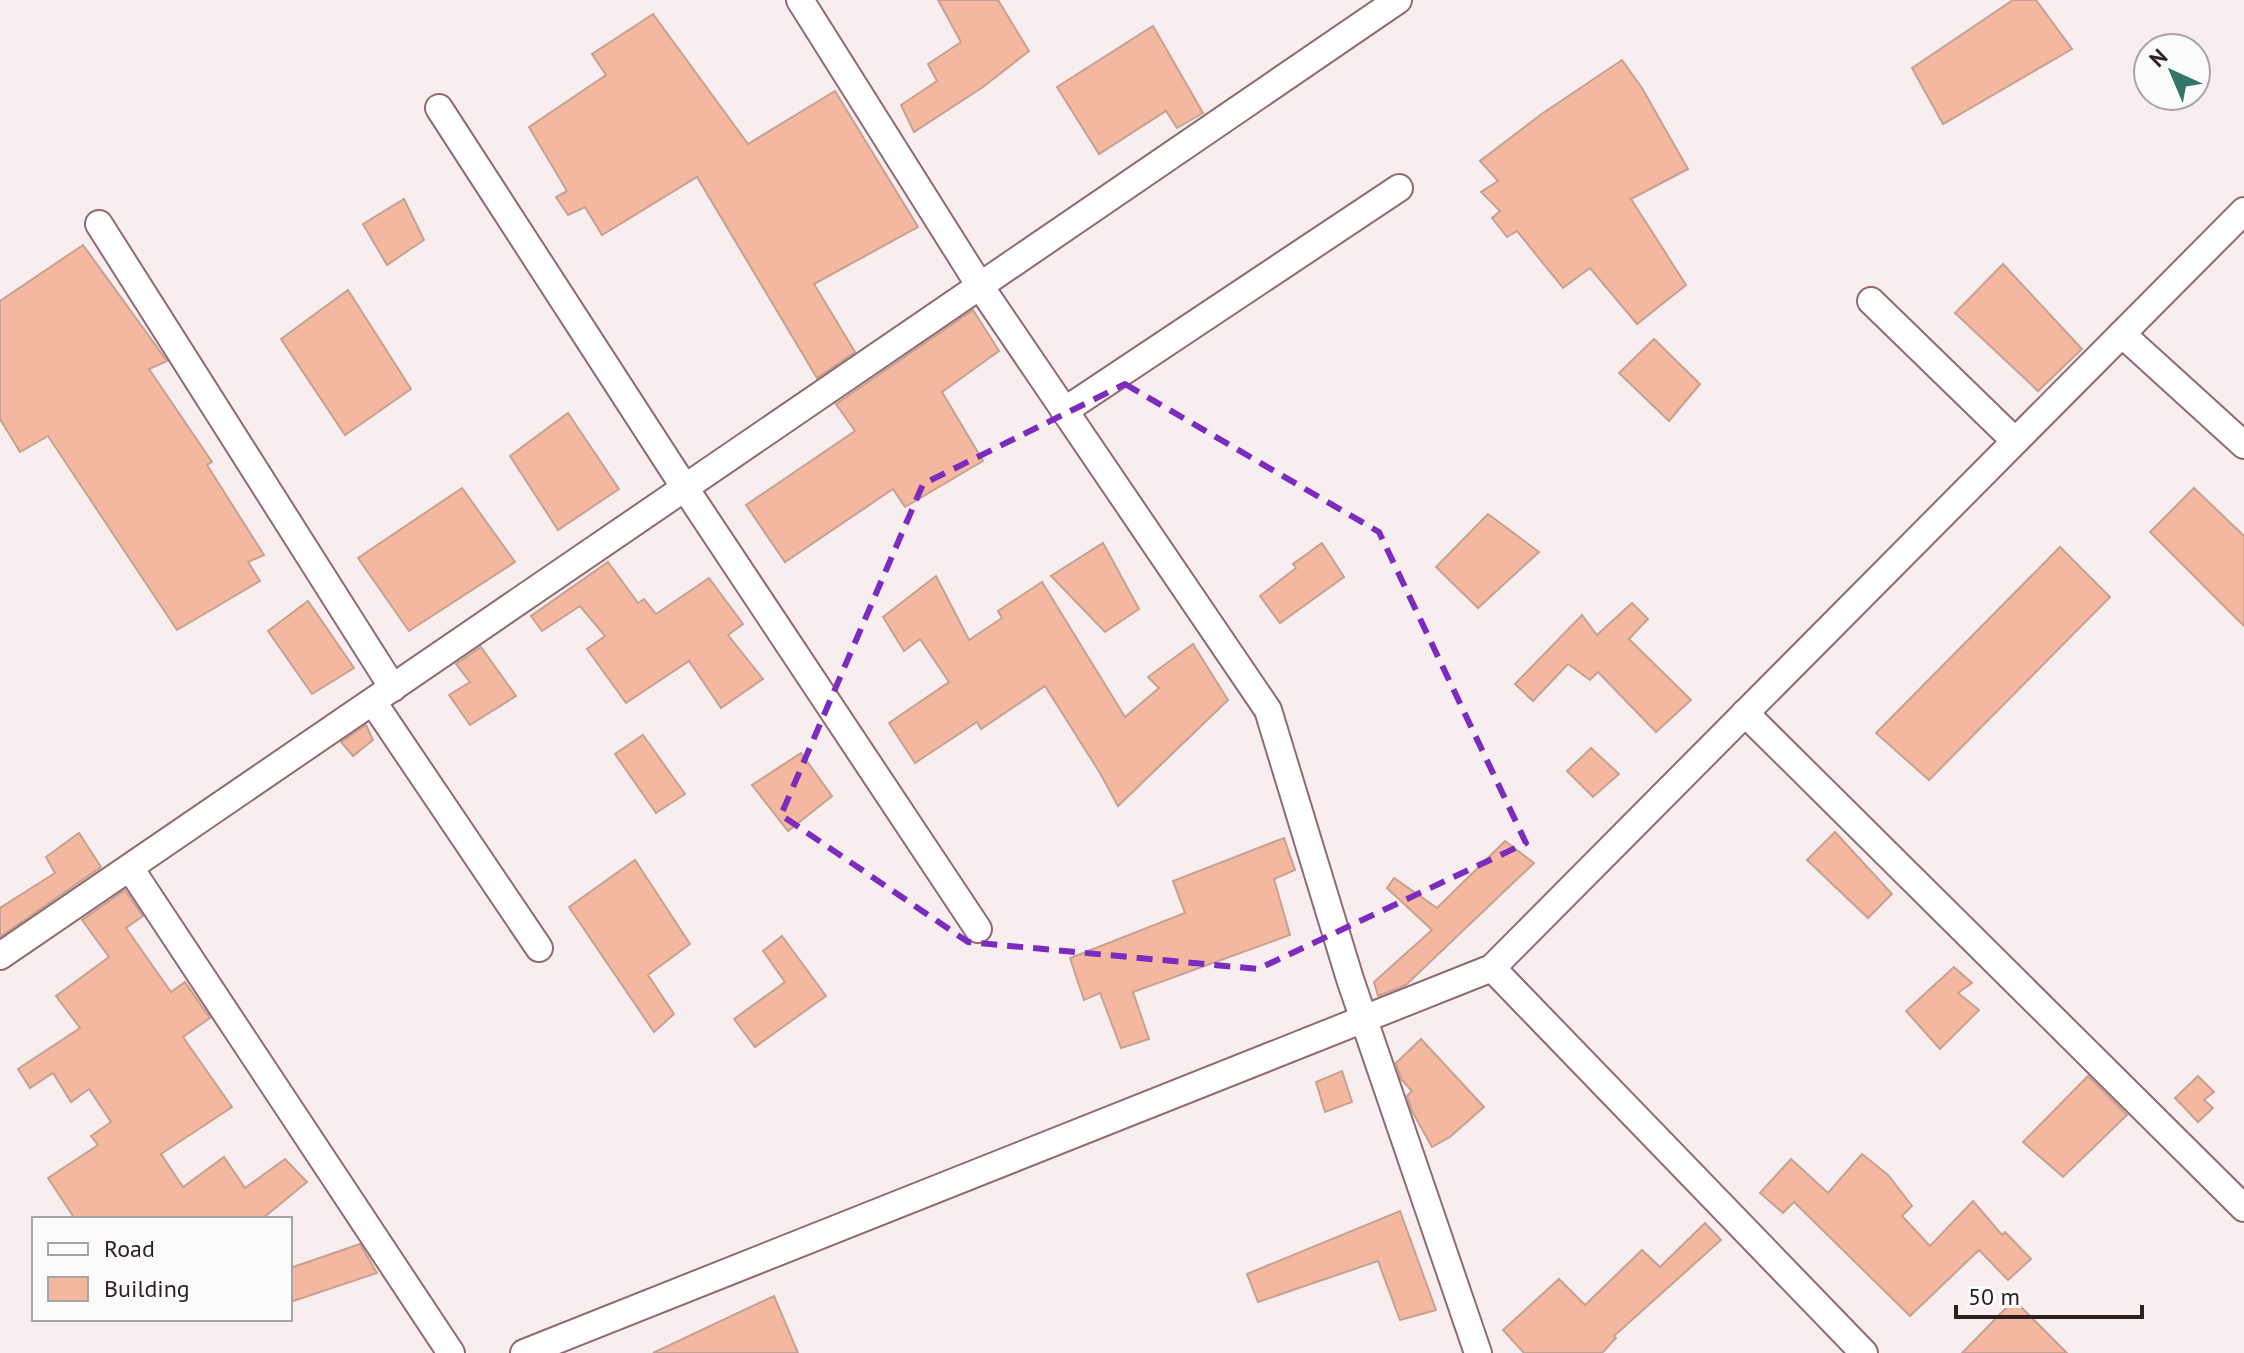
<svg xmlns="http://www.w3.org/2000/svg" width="2244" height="1353" font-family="'PT Sans',sans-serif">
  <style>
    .built { fill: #f8eeef; fill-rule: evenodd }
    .building { fill: #f3b89f; stroke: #c6a191; stroke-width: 2 }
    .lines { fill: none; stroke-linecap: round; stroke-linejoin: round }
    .minor-casing { stroke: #906a6e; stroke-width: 30 }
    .minor { stroke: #fff; stroke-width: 26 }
    .marked { fill: none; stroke: #7b2cbf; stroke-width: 6; stroke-dasharray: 16 10; stroke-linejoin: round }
  </style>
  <rect width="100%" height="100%" fill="#fbfbfb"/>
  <path class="built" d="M 0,0 L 2244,0 L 2244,1353 L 0,1353 ZM 2148,48 L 2196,48 L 2196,96 L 2148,96 ZM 34,1219 L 290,1219 L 290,1319 L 34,1319 Z"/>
  <g class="building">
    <polygon points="938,0 998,0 1029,51 983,87 914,132 901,105 937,81 928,64 961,42"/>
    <polygon points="2013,0 2036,0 2072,49 1943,124 1912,68"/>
    <polygon points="653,14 748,144 835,91 918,227 814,284 855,352 817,378 697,177 602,235 585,207 568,215 556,197 567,191 529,127 606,75 592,54"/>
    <polygon points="1153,26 1203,113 1177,128 1166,111 1099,154 1057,87"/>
    <polygon points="1622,60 1642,88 1688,169 1631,199 1686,285 1637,324 1590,268 1563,288 1517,231 1507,237 1492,218 1500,211 1481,192 1498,181 1480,161 1543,113"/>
    <polygon points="404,199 424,240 387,265 363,224"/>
    <polygon points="83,245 167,361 149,369 212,462 207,465 264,555 248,562 260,581 177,630 48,436 20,452 0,419 0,301"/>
    <polygon points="2003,264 2082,349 2038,391 1955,313"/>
    <polygon points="348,290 411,389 345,435 281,339"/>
    <polygon points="973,310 999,351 942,392 983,461 905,507 893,489 785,562 746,505 855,431 836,404"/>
    <polygon points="1654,339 1700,384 1669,421 1619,373"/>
    <polygon points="568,413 619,489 558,530 510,456"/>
    <polygon points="462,488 515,562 409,631 358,558"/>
    <polygon points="2194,488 2244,536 2244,626 2150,532"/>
    <polygon points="1488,514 1539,552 1478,608 1436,567"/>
    <polygon points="1103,543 1139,609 1105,632 1051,576"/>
    <polygon points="1322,543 1344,577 1280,623 1260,596 1296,568 1293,564"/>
    <polygon points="2060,547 2110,597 1929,780 1876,733"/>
    <polygon points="608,562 638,603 644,599 656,614 709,578 743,624 728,635 763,679 721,708 689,661 626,703 587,649 605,636 580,606 542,631 531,616"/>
    <polygon points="936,576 969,640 1002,618 998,611 1042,582 1125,717 1159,688 1148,677 1193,644 1228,700 1118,806 1100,773 1045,686 981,729 977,722 915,763 889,723 949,682 920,639 904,651 883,617"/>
    <polygon points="308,601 354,668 312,694 268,631"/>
    <polygon points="1632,603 1648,619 1629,639 1691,700 1656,732 1598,672 1590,680 1568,664 1533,701 1515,684 1582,615 1597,635"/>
    <polygon points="481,647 516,696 470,725 449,695 470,682 456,664"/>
    <polygon points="366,725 373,740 353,756 341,742"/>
    <polygon points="643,735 685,794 656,813 615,754"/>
    <polygon points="1591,748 1619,774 1593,797 1567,771"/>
    <polygon points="801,753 832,796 788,831 752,785"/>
    <polygon points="1835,832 1892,894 1868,918 1807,860"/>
    <polygon points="79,833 101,867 0,937 0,908 55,873 46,857"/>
    <polygon points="1284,838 1295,870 1274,879 1290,935 1133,992 1149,1039 1121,1048 1100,993 1084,1000 1070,958 1185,913 1173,881"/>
    <polygon points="1505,841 1534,863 1406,985 1378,996 1374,982 1432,930 1387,888 1394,878 1437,908"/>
    <polygon points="635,860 690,944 648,975 674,1014 654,1032 569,907"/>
    <polygon points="125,890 143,916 126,928 171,992 185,982 210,1018 183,1037 232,1107 161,1154 183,1187 224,1157 245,1188 285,1159 307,1182 262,1219 75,1219 48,1178 98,1145 91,1136 111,1122 89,1089 71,1102 53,1073 30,1088 18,1069 80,1028 56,996 109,957 82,920"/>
    <polygon points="782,936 826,996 755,1047 734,1019 785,982 763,951"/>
    <polygon points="1954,967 1972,983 1958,993 1979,1010 1940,1049 1906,1011"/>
    <polygon points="1421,1039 1484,1107 1450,1137 1432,1147 1412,1111 1407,1096 1412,1091 1401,1079 1396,1063"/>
    <polygon points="1342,1071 1352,1102 1325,1112 1316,1082"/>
    <polygon points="2088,1076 2127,1115 2063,1177 2023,1142"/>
    <polygon points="2198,1076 2214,1092 2204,1100 2213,1108 2198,1122 2175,1098"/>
    <polygon points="1862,1154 1888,1175 1912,1206 1902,1216 1930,1246 1973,1201 2002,1235 2005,1232 2031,1259 2008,1280 1979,1250 1910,1316 1794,1202 1783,1213 1760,1193 1791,1159 1828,1193"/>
    <polygon points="1400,1211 1436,1310 1400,1320 1378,1261 1258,1302 1247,1274"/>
    <polygon points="1705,1223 1721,1240 1614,1336 1616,1338 1602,1353 1524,1353 1503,1330 1559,1279 1585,1305 1642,1250 1660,1267"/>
    <polygon points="360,1244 377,1273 290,1302 290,1268"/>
    <polygon points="774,1296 798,1353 653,1353"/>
    <polygon points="2014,1300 2067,1353 1962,1353"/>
  </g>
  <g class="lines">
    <defs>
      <g id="minor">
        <polyline points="800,0 980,286 1268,710 1350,979 1478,1353"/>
        <polyline points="439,108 685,488 978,929"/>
        <polyline points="99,224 393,688"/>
        <polyline points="1871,301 2015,441"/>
        <polyline points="2122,334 2244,445"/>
        <polyline points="1064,411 1399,188"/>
        <polyline points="373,702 539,948"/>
        <polyline points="1745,713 2244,1208"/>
        <polyline points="130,868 451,1353"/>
        <polyline points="0,956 1398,0"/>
        <polyline points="524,1353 1492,968"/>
        <polyline points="1864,1353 1492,968 2244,211"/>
      </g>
    </defs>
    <use href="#minor" class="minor-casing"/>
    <use href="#minor" class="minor"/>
  </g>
  <path class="marked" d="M 1125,384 L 1379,532 L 1526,843 L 1258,969 L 968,942 L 781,815 L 923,484 Z"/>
  <rect x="32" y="1217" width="260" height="104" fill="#fbfbfb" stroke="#a9a3a3" stroke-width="2"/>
  <rect x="48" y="1243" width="40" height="12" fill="#ffffff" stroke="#a9a3a3" stroke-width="2"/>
  <text x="104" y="1257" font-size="24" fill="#2e1e20">Road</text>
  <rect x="48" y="1277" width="40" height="24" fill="#f3b89f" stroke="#a9a3a3" stroke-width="2"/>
  <text x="104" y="1297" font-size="24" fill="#2e1e20">Building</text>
  <g transform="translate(2172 72) rotate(316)"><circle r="38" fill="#fbfbfb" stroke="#a9a3a3" stroke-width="2"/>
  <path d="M0-6L14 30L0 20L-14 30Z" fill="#337566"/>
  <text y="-12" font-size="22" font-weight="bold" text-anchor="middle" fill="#2e1e20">N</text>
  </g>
  <path d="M1956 1305v12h186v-12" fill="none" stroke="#2e1e20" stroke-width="4"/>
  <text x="1968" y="1305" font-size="24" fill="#2e1e20" stroke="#fbfbfb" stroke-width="6" paint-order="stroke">50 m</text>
</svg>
